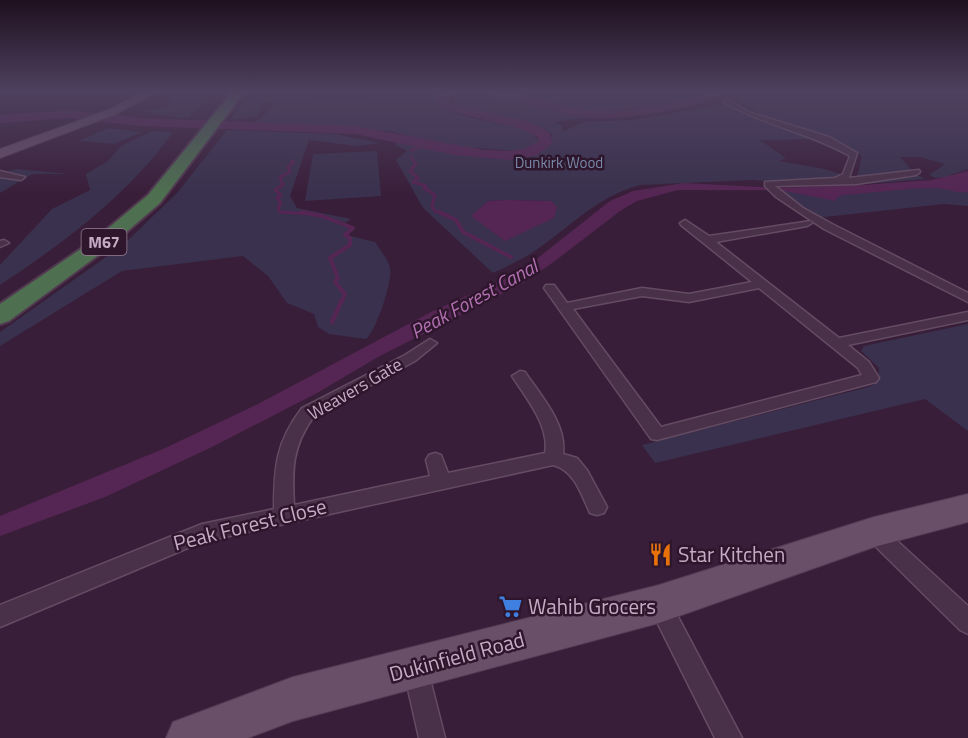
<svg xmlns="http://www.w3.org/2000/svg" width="968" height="738" font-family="'Titillium Web',sans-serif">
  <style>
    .green { fill: #39314d; fill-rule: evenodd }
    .water { fill: #552653 }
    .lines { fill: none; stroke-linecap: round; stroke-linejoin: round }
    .stream-far2 { stroke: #552653; stroke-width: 3 }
    .stream-far1 { stroke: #552653; stroke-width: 4 }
    .stream { stroke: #552653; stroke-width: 4.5 }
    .river { fill: #552653; fill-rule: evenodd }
    .street-casing { stroke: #644c63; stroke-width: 3 }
    .primary-casing { stroke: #533b52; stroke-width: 2 }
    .highway-casing { stroke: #513950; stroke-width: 4 }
    .street { fill: #493249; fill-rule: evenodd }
    .primary { fill: #6a4f69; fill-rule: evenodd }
    .highway { fill: #4e7050; fill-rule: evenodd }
    .labels { text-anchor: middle; stroke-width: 5; stroke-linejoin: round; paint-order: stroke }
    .far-park-label { font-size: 15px; fill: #7988a8; stroke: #2e172d }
    .shield { fill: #2e172d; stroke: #987f97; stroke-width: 1.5 }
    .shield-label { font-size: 16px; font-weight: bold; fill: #c6abc5 }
    .street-label { font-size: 18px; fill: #c6abc5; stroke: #2e172d }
    .water-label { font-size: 20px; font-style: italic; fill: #b270b1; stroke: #2e172d }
    .near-street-label { font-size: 21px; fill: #c6abc5; stroke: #2e172d }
    .near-poi-label { font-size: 21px; fill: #c6abc5; stroke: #2e172d; text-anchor: start }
  </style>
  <rect width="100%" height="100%" fill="#391e39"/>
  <g class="green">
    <polygon points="172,91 211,91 189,118 163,116 143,111 168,107 176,96 167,95"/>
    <path d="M 253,91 L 350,91 L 310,96 L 308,102 L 337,100 L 400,91 L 421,93 L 441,91 L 438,96 C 445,128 531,116 539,143 L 530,149 L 517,151 L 445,146 L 390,131 L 255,122 L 265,115 L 269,108 L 277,104 L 276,102 L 264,102 L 257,117 L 230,120 Z"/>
    <polygon points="503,91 708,91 708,95 702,98 613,111 588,112"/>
    <path d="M 737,91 L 968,91 L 968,169 L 945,177 L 936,178 L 929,175 L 945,164 L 920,157 L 900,157 L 915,174 L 925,179 L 844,186 L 838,181 L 771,183 L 765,181 L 751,180 L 640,185 C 594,197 566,232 527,256 C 516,262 504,268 493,273 L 423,208 L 396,160 L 407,151 L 394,144 C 411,138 417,144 434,148 C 460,154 517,161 541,148 C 546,146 549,139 553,135 C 529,115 484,120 454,100 L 454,96 C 477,83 562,110 591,117 L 554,122 L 563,126 L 562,132 L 584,122 L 631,120 L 727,104 L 745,115 L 822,139 L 760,140 L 786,158 L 779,161 L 824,169 L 847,176 L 839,180 L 856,181 L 862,156 L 831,139 L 755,114 L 758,113 L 739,102 L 740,93 ZM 505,200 L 551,201 L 472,216 L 488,201 Z"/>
    <polygon points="108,128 142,132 114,144 78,141"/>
    <path d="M 227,130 L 334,134 L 380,143 L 357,146 L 309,140 L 290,196 L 297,208 L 351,219 L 345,223 L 353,228 L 346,235 L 375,242 C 380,250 388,259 390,268 C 393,280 376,332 366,339 L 329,334 L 318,327 L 314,314 L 287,303 L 268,276 L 243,256 L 122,271 L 0,346 L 0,332 L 123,245 L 177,193 Z"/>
    <path d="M 152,131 L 173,132 C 127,196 65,242 0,285 L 0,265 L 52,209 L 90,190 L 86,174 L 108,161 L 121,146 Z"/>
    <polygon points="377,151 381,196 305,201 313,154"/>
    <polygon points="17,169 70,174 32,174 0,193 0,173"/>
    <polygon points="968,178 968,206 944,204 815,218 771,189 805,191"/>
    <polygon points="968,324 968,431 925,399 655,463 642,445 872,386 878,379 879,368 861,351 864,346"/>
  </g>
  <g class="water">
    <path d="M 968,171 L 968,192 C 957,194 947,188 936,188 C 905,188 873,193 842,195 L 836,198 L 836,201 L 780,190 L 678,190 L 637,201 L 620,211 L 555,261 L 523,283 L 378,357 L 317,393 L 212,447 L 105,497 L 0,536 L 0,516 L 163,449 L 258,404 L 433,311 L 500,281 L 534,261 L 610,201 L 633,191 L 684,183 L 778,188 L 863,185 L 932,180 Z"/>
    <polygon points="505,200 551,201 557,207 554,218 505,241 471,216 488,201"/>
  </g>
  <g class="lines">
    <g class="stream-far2">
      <polyline points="411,151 422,145"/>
      <polyline points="411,157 416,164 410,171 418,178 413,182 426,186 424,188 435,195 432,206 435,211 444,214"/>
      <polyline points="292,161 294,162 288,167 290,172 280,177 283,185 275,190 281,195 277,198 281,203 278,208 280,212 310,214"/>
    </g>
    <g class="stream-far1">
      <polyline points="302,212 322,216 353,228 345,235 350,238 350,245 330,258 338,278 335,282 345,294 342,301"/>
      <polyline points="439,212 456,220 463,232 511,257"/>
    </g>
    <polyline class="stream" points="332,322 342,300"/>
    <g class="river">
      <polygon points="444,91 460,91 449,97 449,103 529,122 549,132 553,143 537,155 510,160 455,155 355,134 140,126 69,118 0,123 0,115 69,110 140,118 355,126 484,150 510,151 527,148 539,141 538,137 519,128 441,109 437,103 437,95"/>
      <path d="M 484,91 C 517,89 548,104 580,109 C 619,116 661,104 700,97 L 709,94 L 710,91 L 721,91 L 718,98 C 682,110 618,122 581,117 C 549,112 517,101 486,93 Z"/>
    </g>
    <defs>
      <g id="street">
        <polygon points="140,91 155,91 152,93"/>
        <path d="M 726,99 L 751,113 L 829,137 L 857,153 L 849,178 L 919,170 L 920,172 L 916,175 L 856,184 L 775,186 L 803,208 L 832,224 L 968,293 L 968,302 L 824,229 L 776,197 L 765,186 L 765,182 L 835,178 L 843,174 L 850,156 C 808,132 765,126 724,102 Z"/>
        <polygon points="0,171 25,177 21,180 0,177"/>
        <path d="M 685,220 L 709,236 L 811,221 L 812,223 L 807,226 L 716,242 L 839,338 L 968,312 L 968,320 L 848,345 L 869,362 L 879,378 L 876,382 L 657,440 L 651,439 L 544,288 L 546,285 L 554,285 L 567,303 L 642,288 L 689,294 L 752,282 L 681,225 L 680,223 ZM 759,288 L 858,368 L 862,375 L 661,427 L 573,309 L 642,296 L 689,302 Z"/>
        <polygon points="4,240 9,243 0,247 0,241"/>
        <path d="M 430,339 L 437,343 L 415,361 L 314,416 C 292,447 292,469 294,505 L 430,476 L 426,460 L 429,455 L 435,453 L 441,455 L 448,473 L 545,453 C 550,426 526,398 512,376 L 520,371 L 525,372 C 541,396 567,424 563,454 L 577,458 L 587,470 L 607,507 L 604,513 L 597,515 L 590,513 C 581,494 575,471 553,465 L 202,542 L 0,627 L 0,605 L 202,524 L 274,509 C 274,467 276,442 302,408 L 405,355 Z"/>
        <polygon points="874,523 881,526 968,606 968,634 960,630 867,538 864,532 867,526"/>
        <polygon points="659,593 667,596 742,738 715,738 648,604 651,596"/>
        <polygon points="415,655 424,658 427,667 445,738 419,738 403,667 406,658"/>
      </g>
      <g id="primary">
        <polygon points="145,91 158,91 116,114 0,158 0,149 108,110"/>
        <polygon points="968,494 968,522 874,547 659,623 293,721 248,738 166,738 173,722 293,677 659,585 874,517"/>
      </g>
      <polygon id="highway" points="233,91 245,91 160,203 108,248 9,321 0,324 0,304 94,240 148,195"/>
    </defs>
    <use href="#street" class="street-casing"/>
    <use href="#primary" class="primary-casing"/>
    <use href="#highway" class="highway-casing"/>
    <use href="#street" class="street"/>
    <use href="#primary" class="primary"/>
    <use href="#highway" class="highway"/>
  </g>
  <linearGradient id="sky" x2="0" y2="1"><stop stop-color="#1f101f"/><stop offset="0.47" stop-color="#4e415f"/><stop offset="1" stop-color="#4e415f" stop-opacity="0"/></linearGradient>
  <rect width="968" height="194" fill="url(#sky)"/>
  <defs>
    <symbol id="restaurant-bare" viewBox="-9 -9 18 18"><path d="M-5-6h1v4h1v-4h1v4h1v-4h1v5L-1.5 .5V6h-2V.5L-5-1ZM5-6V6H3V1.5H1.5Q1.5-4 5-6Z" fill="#e8710a" stroke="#2e172d" stroke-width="2.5" paint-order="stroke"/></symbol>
    <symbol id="supermarket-bare" viewBox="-9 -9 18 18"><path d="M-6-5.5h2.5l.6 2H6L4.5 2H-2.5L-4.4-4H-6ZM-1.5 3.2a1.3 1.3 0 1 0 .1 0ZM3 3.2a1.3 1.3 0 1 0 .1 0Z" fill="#3f7fe0" stroke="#2e172d" stroke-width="2.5" paint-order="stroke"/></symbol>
  </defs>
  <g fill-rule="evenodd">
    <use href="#restaurant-bare" x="644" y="538" width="33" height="33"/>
    <use href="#supermarket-bare" x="494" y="590" width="33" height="33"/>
  </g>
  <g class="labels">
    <g class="far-park-label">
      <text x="559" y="168">Dunkirk Wood</text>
    </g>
    <rect class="shield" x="81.5" y="229" width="45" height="26" rx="4.5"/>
    <g class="shield-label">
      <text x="104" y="248">M67</text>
    </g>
    <g class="street-label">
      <text transform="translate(355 389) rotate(-30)" y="6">Weavers Gate</text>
    </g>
    <g class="water-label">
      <text transform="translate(474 299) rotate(-29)" y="7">Peak Forest Canal</text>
    </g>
    <g class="near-street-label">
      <text transform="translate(250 525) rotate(-14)" y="7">Peak Forest Close</text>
      <text transform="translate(457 657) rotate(-15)" y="7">Dukinfield Road</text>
    </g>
    <g class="near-poi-label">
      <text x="678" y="562">Star Kitchen</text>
      <text x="528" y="614">Wahib Grocers</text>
    </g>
  </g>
</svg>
